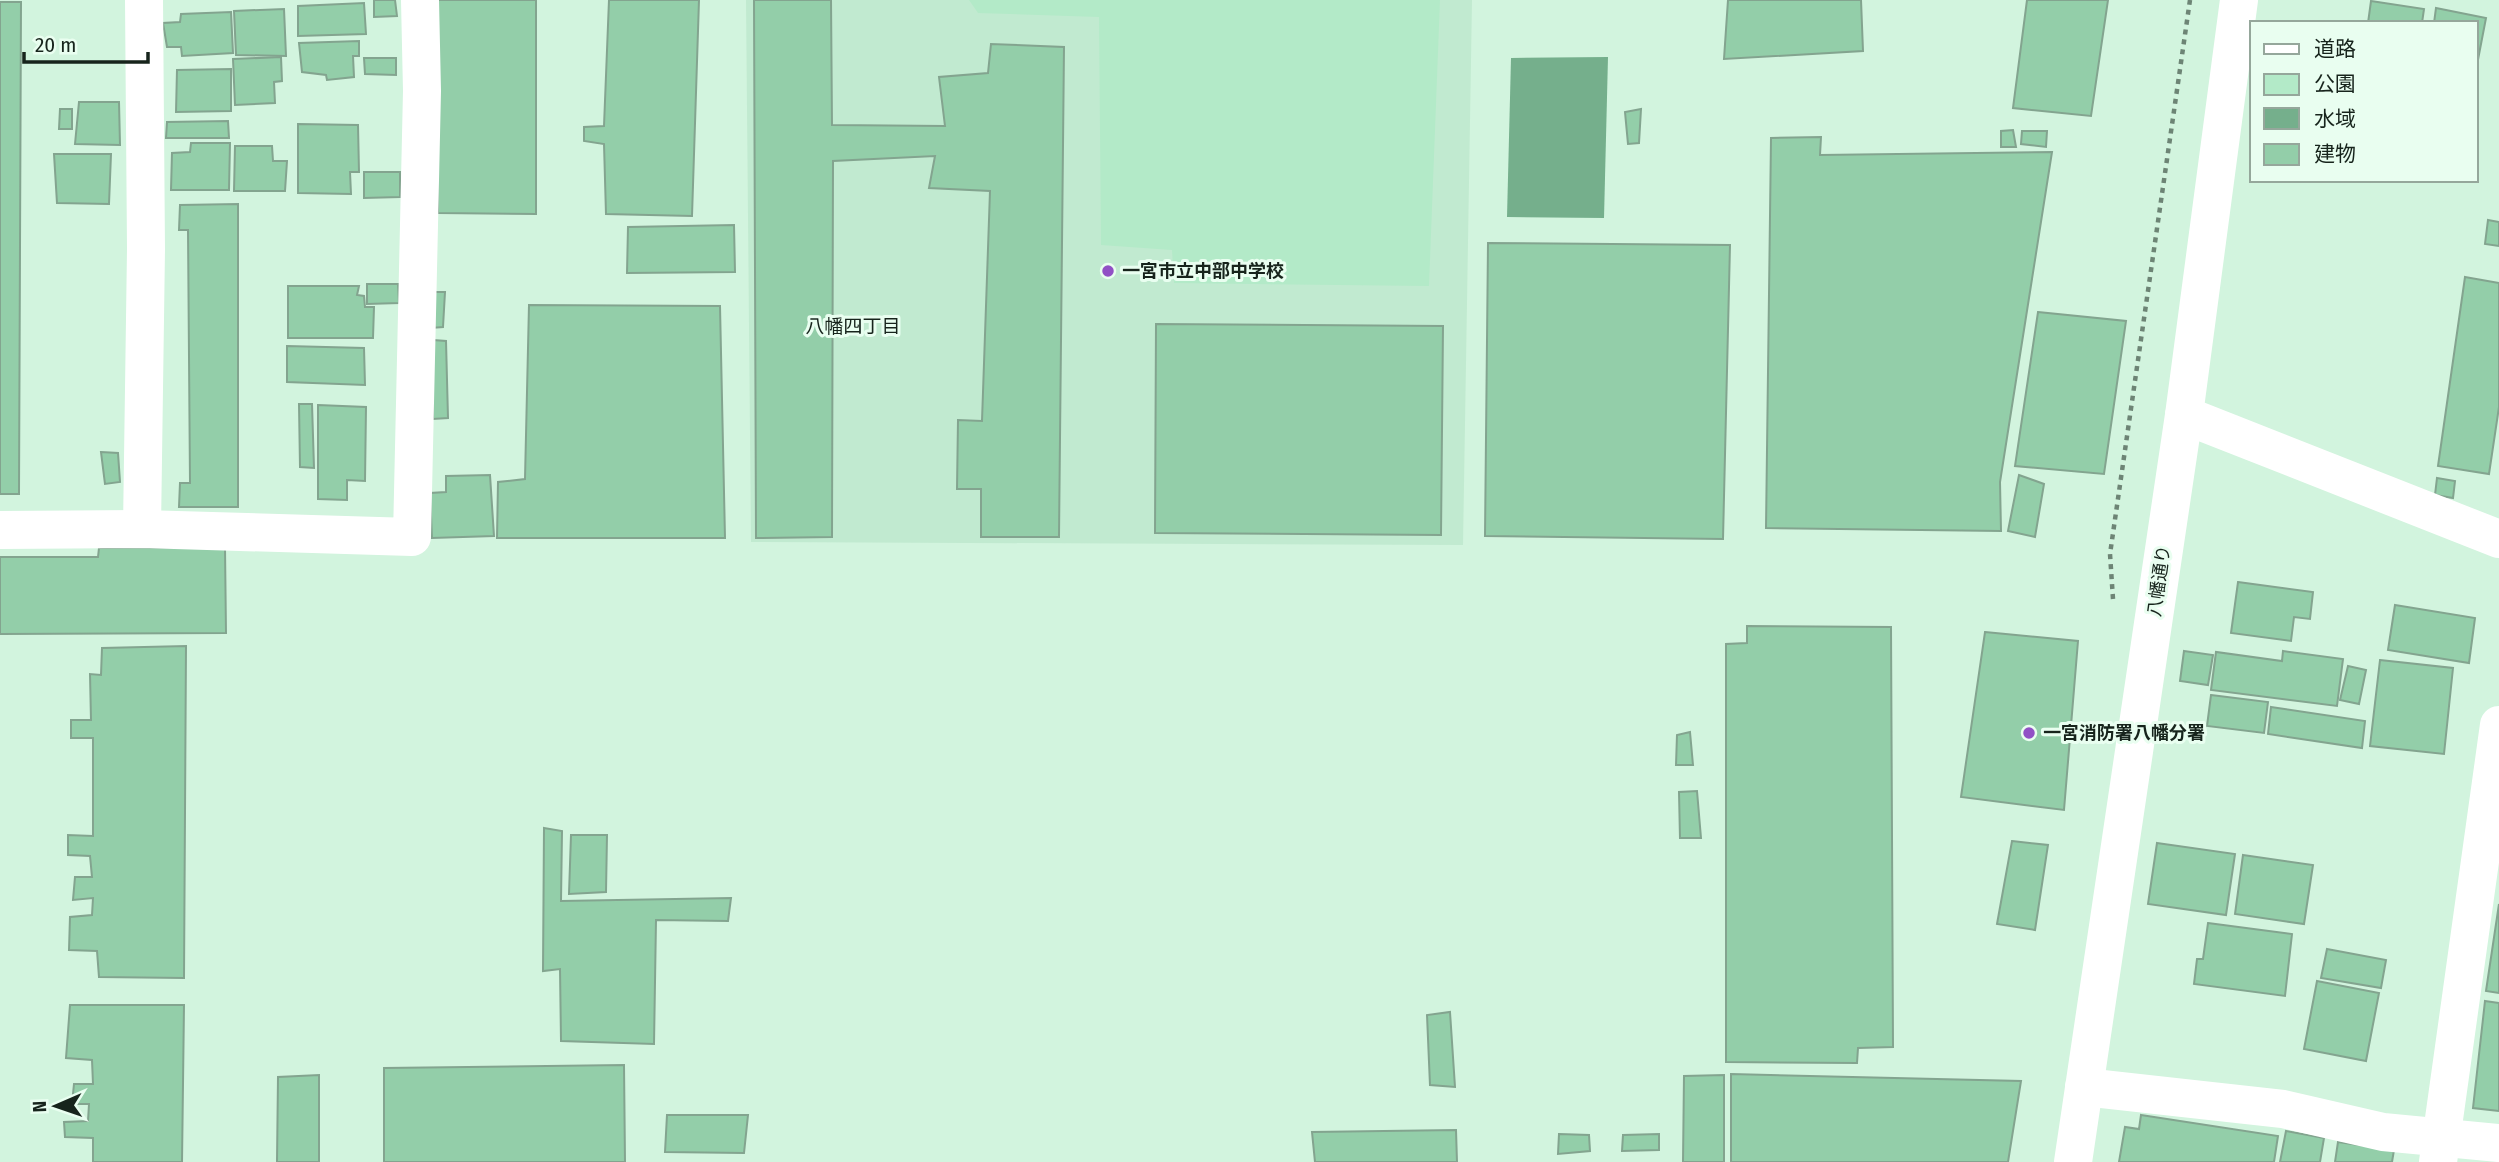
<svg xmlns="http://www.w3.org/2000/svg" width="2499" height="1162" font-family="'Fira Sans Condensed','Noto Sans JP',sans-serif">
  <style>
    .built { fill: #c1ead0 }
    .green { fill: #b3eac8 }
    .water { fill: #75af8c }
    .building { fill: #93cea9; stroke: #83a48f; stroke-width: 2 }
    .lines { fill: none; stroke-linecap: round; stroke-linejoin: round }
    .path { stroke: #6d8475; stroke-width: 4.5; stroke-dasharray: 5 5; stroke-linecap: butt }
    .minor { stroke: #fff; stroke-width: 38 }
    .poi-dot { fill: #9150c5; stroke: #e9fef0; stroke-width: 2.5 }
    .labels { text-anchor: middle; stroke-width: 6; stroke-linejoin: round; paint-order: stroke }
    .poi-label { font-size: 18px; font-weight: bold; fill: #17241c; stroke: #e9fef0; text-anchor: start }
    .street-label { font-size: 18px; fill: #17241c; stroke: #e9fef0 }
    .neighbourhood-label { font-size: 19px; fill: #17241c; stroke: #e9fef0 }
  </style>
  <rect width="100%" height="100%" fill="#d2f4de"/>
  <polygon class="built" points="746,0 1472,0 1463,545 751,542"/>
  <polygon class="green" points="969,0 1440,0 1429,286 1174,283 1172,250 1101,245 1099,17 978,13"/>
  <polygon class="water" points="1608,57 1604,218 1507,217 1511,58"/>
  <g class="building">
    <polygon points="374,0 395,0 397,16 374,17"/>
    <polygon points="434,0 536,0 536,214 438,213"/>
    <polygon points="609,0 699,0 692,216 606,214 604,144 584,141 584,127 604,126"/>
    <polygon points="754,0 831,0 832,125 945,126 939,77 988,73 991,44 1064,47 1059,537 981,537 981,489 957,489 958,420 982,421 990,191 929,188 935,156 833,161 832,537 756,538"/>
    <polygon points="1728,0 1861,0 1863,51 1724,59"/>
    <polygon points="2027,0 2108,0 2091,116 2013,108"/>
    <polygon points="2371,1 2424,9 2422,23 2368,23"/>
    <polygon points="0,2 21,2 19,494 0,494"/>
    <polygon points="364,3 366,34 298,36 298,6"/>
    <polygon points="2436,8 2486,18 2476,70 2476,23 2434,23"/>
    <polygon points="284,9 286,56 236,55 234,11"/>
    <polygon points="231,12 233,53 182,56 181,47 167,47 163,23 180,22 181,14"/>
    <polygon points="359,41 359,56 353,56 354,77 327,80 326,75 302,72 299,43"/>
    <polygon points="281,57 282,81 274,82 275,103 235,105 233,59"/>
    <polygon points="364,58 396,58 396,75 365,74"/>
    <polygon points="231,69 231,111 176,112 177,70"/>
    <polygon points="79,102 119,102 120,145 75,144"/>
    <polygon points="60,109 72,109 72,129 59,129"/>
    <polygon points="1641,109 1639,143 1628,144 1625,112"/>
    <polygon points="228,121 229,138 166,138 167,122"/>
    <polygon points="298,124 358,125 359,172 350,172 351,194 298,193"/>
    <polygon points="2013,130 2016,147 2001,147 2001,131"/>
    <polygon points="2022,131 2047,131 2046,147 2021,144"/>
    <polygon points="1821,137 1820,155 2052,152 2000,482 2001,531 1766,528 1771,138"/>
    <polygon points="191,143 230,143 229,190 171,190 172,153 190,152"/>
    <polygon points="235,146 272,146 273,161 287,161 285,191 234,191"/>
    <polygon points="54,154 111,154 109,204 57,203"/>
    <polygon points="364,172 400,172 400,197 364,198"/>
    <polygon points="238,204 238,507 179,507 180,483 190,483 188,230 179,230 180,205"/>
    <polygon points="2488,220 2499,222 2499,246 2485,244"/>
    <polygon points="734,225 735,272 627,273 628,227"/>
    <polygon points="1488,243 1730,245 1723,539 1485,536"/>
    <polygon points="2465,277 2499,283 2499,407 2489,474 2438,466"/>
    <polygon points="367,284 398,284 399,303 367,304"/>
    <polygon points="288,286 359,286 357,295 364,296 365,307 374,307 373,338 288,338"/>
    <polygon points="433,292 445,292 443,327 431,328"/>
    <polygon points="529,305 720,306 725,538 497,538 498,482 525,479"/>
    <polygon points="2038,312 2126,321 2104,474 2015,466"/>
    <polygon points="1156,324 1443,326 1441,535 1155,533"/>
    <polygon points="433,340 446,341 448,418 433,419"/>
    <polygon points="287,346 364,348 365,385 287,382"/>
    <polygon points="299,404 312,404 314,468 300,467"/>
    <polygon points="318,405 366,407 365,481 347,480 347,500 318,499"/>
    <polygon points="101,452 118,453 120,482 105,484"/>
    <polygon points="490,475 494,536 432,538 430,493 446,492 446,476"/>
    <polygon points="2019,475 2044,484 2035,537 2008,531"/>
    <polygon points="2437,478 2455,481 2453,498 2435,495"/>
    <polygon points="225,547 226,633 0,634 0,557 98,557 99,548"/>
    <polygon points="2238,582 2313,592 2310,619 2294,617 2291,641 2231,633"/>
    <polygon points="2395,605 2475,618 2469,663 2388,650"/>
    <polygon points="1747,626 1891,627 1893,1047 1858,1048 1857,1063 1726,1062 1726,644 1747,643"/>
    <polygon points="1985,632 2078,641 2064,810 1961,797"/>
    <polygon points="186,646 184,978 99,977 97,951 69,950 70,917 92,915 93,898 73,900 75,877 92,877 90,856 68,855 68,835 93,836 93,738 71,738 71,720 91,720 90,674 101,675 102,648"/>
    <polygon points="2184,651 2213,655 2208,685 2180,681"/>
    <polygon points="2283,651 2343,659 2337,706 2211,690 2216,652 2282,661"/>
    <polygon points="2380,660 2453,668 2444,754 2370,746"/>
    <polygon points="2348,666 2366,670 2359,704 2340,700"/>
    <polygon points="2211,695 2268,702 2264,733 2207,726"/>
    <polygon points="2271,707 2365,721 2362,748 2268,734"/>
    <polygon points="1690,732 1693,765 1676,765 1677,735"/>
    <polygon points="1697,791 1701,838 1680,838 1679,792"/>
    <polygon points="544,828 562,831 561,901 731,898 728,921 656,920 654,1044 561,1041 560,969 543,971"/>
    <polygon points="571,835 607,835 606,892 569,894"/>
    <polygon points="2012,841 2048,845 2035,930 1997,924"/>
    <polygon points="2157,843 2235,854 2226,915 2148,904"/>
    <polygon points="2243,855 2313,865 2304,924 2235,914"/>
    <polygon points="2499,904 2499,993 2486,991"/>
    <polygon points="2208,923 2292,934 2285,996 2194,984 2197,959 2203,959"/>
    <polygon points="2327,949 2386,960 2381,988 2321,978"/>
    <polygon points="2317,981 2379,993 2366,1061 2304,1049"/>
    <polygon points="2485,1001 2499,1003 2499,1111 2473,1108"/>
    <polygon points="70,1005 184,1005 182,1162 93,1162 93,1138 65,1137 64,1122 88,1121 89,1104 72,1104 74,1084 93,1084 92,1060 66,1058"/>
    <polygon points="1450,1012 1455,1087 1430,1085 1427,1015"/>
    <polygon points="624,1065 625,1162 384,1162 384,1068"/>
    <polygon points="1731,1074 2021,1081 2008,1162 1731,1162"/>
    <polygon points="319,1075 319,1162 277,1162 278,1077"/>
    <polygon points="1724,1075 1724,1162 1683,1162 1684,1076"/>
    <polygon points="667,1115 748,1115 744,1153 665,1152"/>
    <polygon points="2141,1115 2278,1136 2274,1162 2119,1162 2125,1127 2139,1129"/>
    <polygon points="1456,1130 1457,1162 1315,1162 1312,1132"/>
    <polygon points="2286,1131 2324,1138 2320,1162 2280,1162"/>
    <polygon points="1559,1134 1589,1135 1590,1151 1558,1154"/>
    <polygon points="1659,1134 1659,1150 1622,1151 1623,1135"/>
    <polygon points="2338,1142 2394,1150 2392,1162 2335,1162"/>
  </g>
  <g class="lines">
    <polyline class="path" points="2113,599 2110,554 2190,0"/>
    <g class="minor">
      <polyline points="2184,415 2499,539"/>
      <polyline points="142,529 146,249 144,0"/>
      <polyline points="0,530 142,529 412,537 422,91 420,0"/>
      <polyline points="2084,1087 2283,1109 2383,1132 2499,1143"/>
      <polyline points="2073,1162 2184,415 2239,0"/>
      <polyline points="2438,1162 2499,725"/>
    </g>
  </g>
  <g class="poi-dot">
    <circle cx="1108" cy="271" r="7"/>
    <circle cx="2029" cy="733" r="7"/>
  </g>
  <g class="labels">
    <g class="poi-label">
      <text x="1122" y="277">一宮市立中部中学校</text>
      <text x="2043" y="739">一宮消防署八幡分署</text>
    </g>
    <g class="street-label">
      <text transform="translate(2159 581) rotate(-82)" y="6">八幡通り</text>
    </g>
    <g class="neighbourhood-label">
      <text x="853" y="333">八幡四丁目</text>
    </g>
  </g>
  <rect x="2250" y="21" width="228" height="161" fill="#e9fef0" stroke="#95a79b" stroke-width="2"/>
  <rect x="2264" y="44" width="35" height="10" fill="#ffffff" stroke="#95a79b" stroke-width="2"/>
  <text x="2314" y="56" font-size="21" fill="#17241c">道路</text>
  <rect x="2264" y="74" width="35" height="21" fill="#b3eac8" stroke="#95a79b" stroke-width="2"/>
  <text x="2314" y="91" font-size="21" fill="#17241c">公園</text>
  <rect x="2264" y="108" width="35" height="21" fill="#75af8c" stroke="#95a79b" stroke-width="2"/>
  <text x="2314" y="126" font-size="21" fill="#17241c">水域</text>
  <rect x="2264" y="144" width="35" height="21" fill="#93cea9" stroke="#95a79b" stroke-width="2"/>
  <text x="2314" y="161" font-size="21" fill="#17241c">建物</text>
  <g transform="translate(56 1106) rotate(268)" stroke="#e9fef0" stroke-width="5" paint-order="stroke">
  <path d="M0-5L12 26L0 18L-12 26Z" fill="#17241c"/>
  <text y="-10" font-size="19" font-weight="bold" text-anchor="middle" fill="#17241c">N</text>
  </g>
  <path d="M24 52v10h124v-10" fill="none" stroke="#17241c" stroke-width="3.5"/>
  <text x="35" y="52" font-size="21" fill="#17241c" stroke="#e9fef0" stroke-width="5" paint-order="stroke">20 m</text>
</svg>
